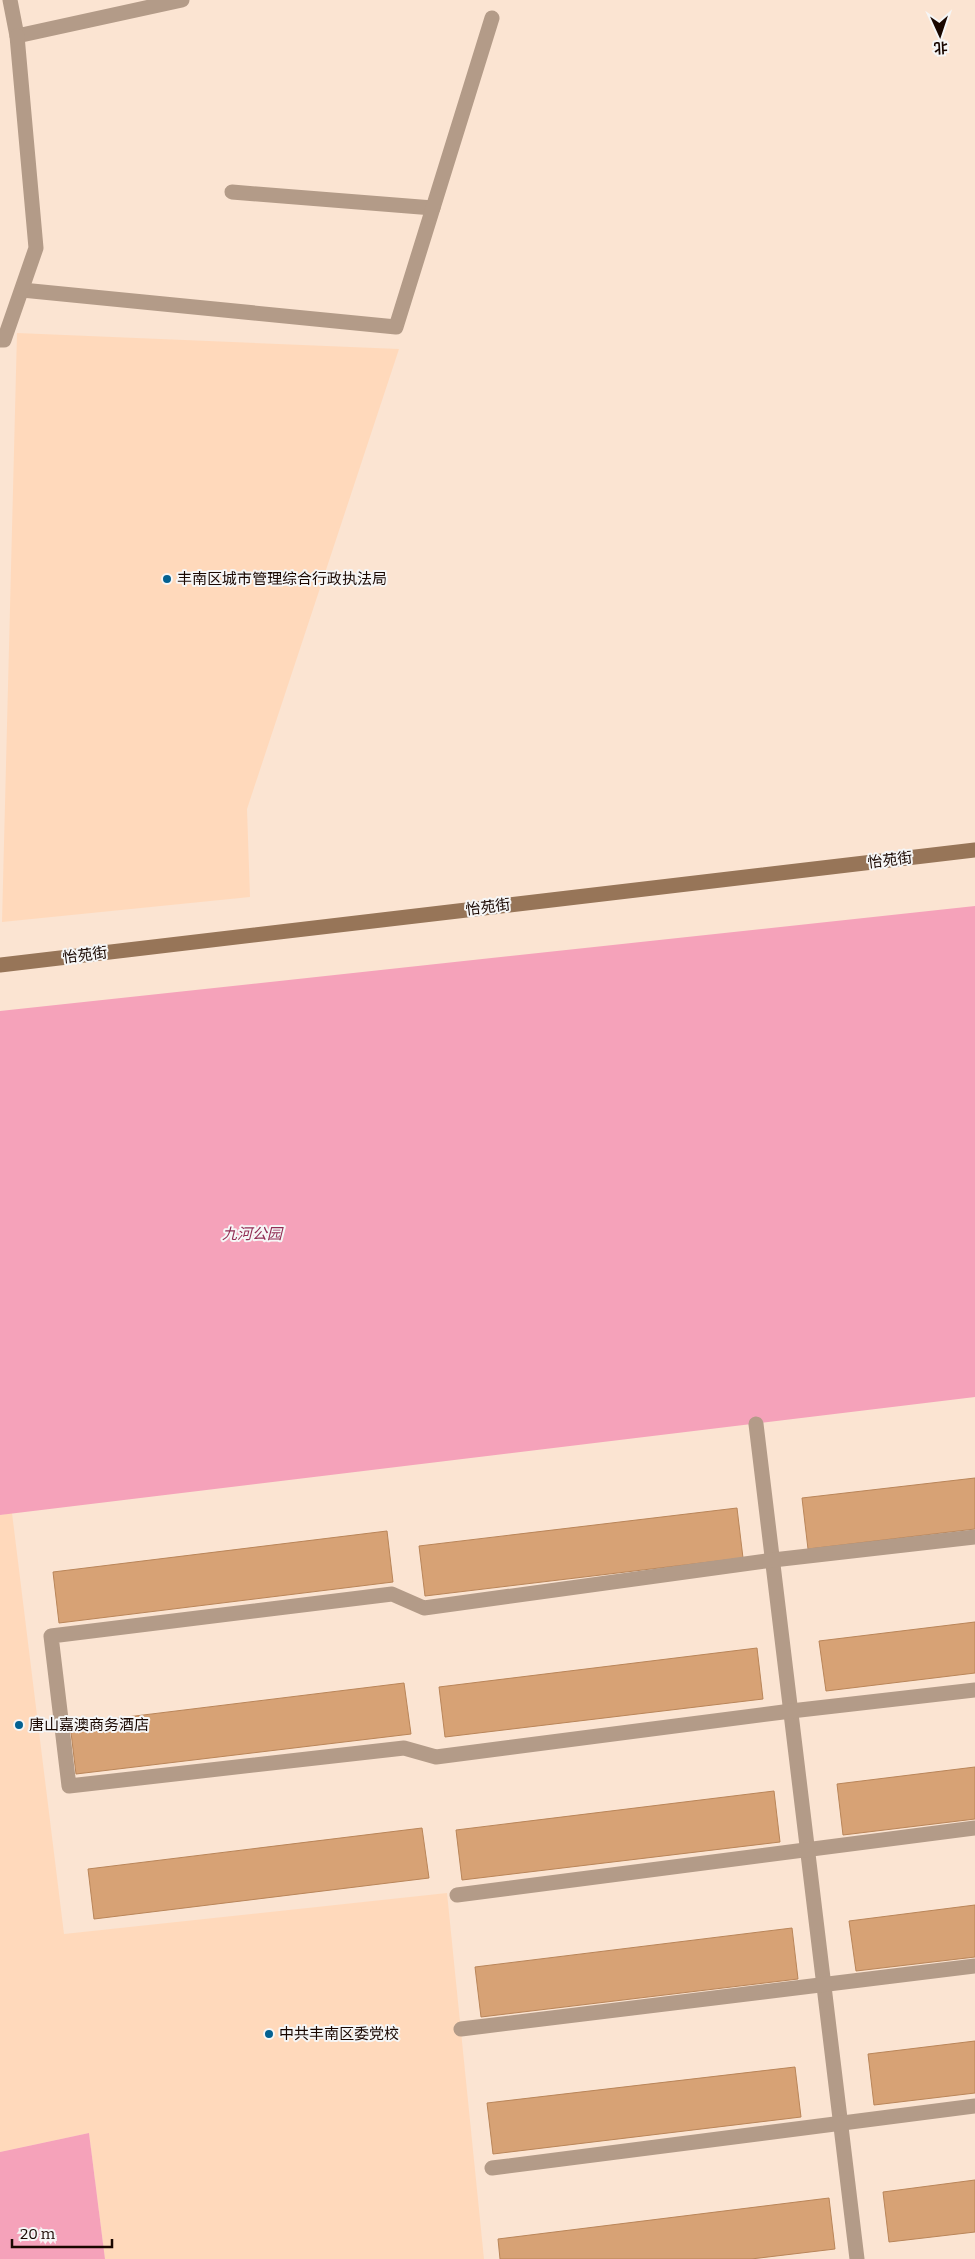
<svg xmlns="http://www.w3.org/2000/svg" width="975" height="2259" font-family="Bitter,'Noto Sans SC',serif">
  <style>
    .built { fill: #ffd9bb }
    .green { fill: #f5a2ba }
    .building { fill: #d7a275; stroke: #b98559 }
    .lines { fill: none; stroke-linecap: round; stroke-linejoin: round }
    .street { stroke: #b39b88; stroke-width: 15 }
    .secondary { stroke: #977558; stroke-width: 15 }
    .poi-dot { fill: #036191; stroke: #f6f6f6; stroke-width: 2 }
    .labels { text-anchor: middle; stroke-width: 4; stroke-linejoin: round; paint-order: stroke }
    .poi-label { font-size: 15px; fill: #190700; stroke: #f6f6f6; text-anchor: start }
    .street-label { font-size: 15px; fill: #190700; stroke: #f6f6f6 }
    .park-label { font-size: 15px; font-style: italic; fill: #902c53; stroke: #f6f6f6 }
  </style>
  <rect width="100%" height="100%" fill="#fbe4d2"/>
  <g class="built">
    <polygon points="17,333 399,349 247,809 250,897 2,922"/>
    <polygon points="12,1513 64,1934 447,1893 484,2259 105,2259 89,2133 0,2152 0,1515"/>
  </g>
  <g class="green">
    <polygon points="975,906 975,1397 0,1515 0,1011"/>
    <polygon points="89,2133 105,2259 0,2259 0,2152"/>
  </g>
  <g class="building">
    <polygon points="975,1478 975,1529 808,1549 802,1498"/>
    <polygon points="737,1508 743,1558 425,1596 419,1546"/>
    <polygon points="387,1531 393,1582 59,1623 53,1572"/>
    <polygon points="975,1622 975,1673 826,1691 819,1641"/>
    <polygon points="757,1648 763,1699 445,1737 439,1687"/>
    <polygon points="404,1683 411,1734 76,1774 70,1724"/>
    <polygon points="975,1767 975,1819 843,1835 837,1784"/>
    <polygon points="774,1791 780,1842 462,1880 456,1830"/>
    <polygon points="422,1828 429,1878 94,1919 88,1869"/>
    <polygon points="975,1905 975,1957 856,1971 849,1921"/>
    <polygon points="792,1928 798,1979 481,2017 475,1967"/>
    <polygon points="975,2041 975,2093 874,2105 868,2054"/>
    <polygon points="795,2067 801,2117 493,2154 487,2103"/>
    <polygon points="975,2180 975,2232 889,2242 883,2192"/>
    <polygon points="829,2198 835,2249 751,2259 500,2259 498,2239"/>
  </g>
  <g class="lines">
    <g class="street">
      <polyline points="10,0 17,36 182,0"/>
      <polyline points="232,192 433,208"/>
      <polyline points="22,290 396,327 492,18"/>
      <polyline points="0,340 4,340 36,248 17,36"/>
      <polyline points="756,1424 857,2259"/>
      <polyline points="975,1537 773,1560 424,1608 392,1594 51,1636 69,1786 404,1748 436,1757 791,1711 975,1690"/>
      <polyline points="457,1895 975,1828"/>
      <polyline points="461,2029 975,1966"/>
      <polyline points="492,2168 975,2106"/>
    </g>
    <polyline class="secondary" points="0,965 975,850"/>
  </g>
  <g class="poi-dot">
    <circle cx="167" cy="579" r="5"/>
    <circle cx="19" cy="1725" r="5"/>
    <circle cx="269" cy="2034" r="5"/>
  </g>
  <g class="labels">
    <g class="poi-label">
      <text x="177" y="584">丰南区城市管理综合行政执法局</text>
      <text x="29" y="1730">唐山嘉澳商务酒店</text>
      <text x="279" y="2039">中共丰南区委党校</text>
    </g>
    <g class="street-label">
      <text transform="translate(890 860) rotate(-7)" y="5">怡苑街</text>
      <text transform="translate(488 907) rotate(-7)" y="5">怡苑街</text>
      <text transform="translate(85 955) rotate(-7)" y="5">怡苑街</text>
    </g>
    <g class="park-label">
      <text x="252" y="1239">九河公园</text>
    </g>
  </g>
  <g transform="translate(940 35) rotate(177)" stroke="#f6f6f6" stroke-width="4" paint-order="stroke">
  <path d="M0-4L9 19L0 12L-9 19Z" fill="#190700"/>
  <text y="-8" font-size="14" font-weight="bold" text-anchor="middle" fill="#190700">北</text>
  </g>
  <path d="M12 2239v8h100v-8" fill="none" stroke="#190700" stroke-width="2.5"/>
  <text x="20" y="2239" font-size="15" fill="#190700" stroke="#f6f6f6" stroke-width="4" paint-order="stroke">20 m</text>
</svg>
